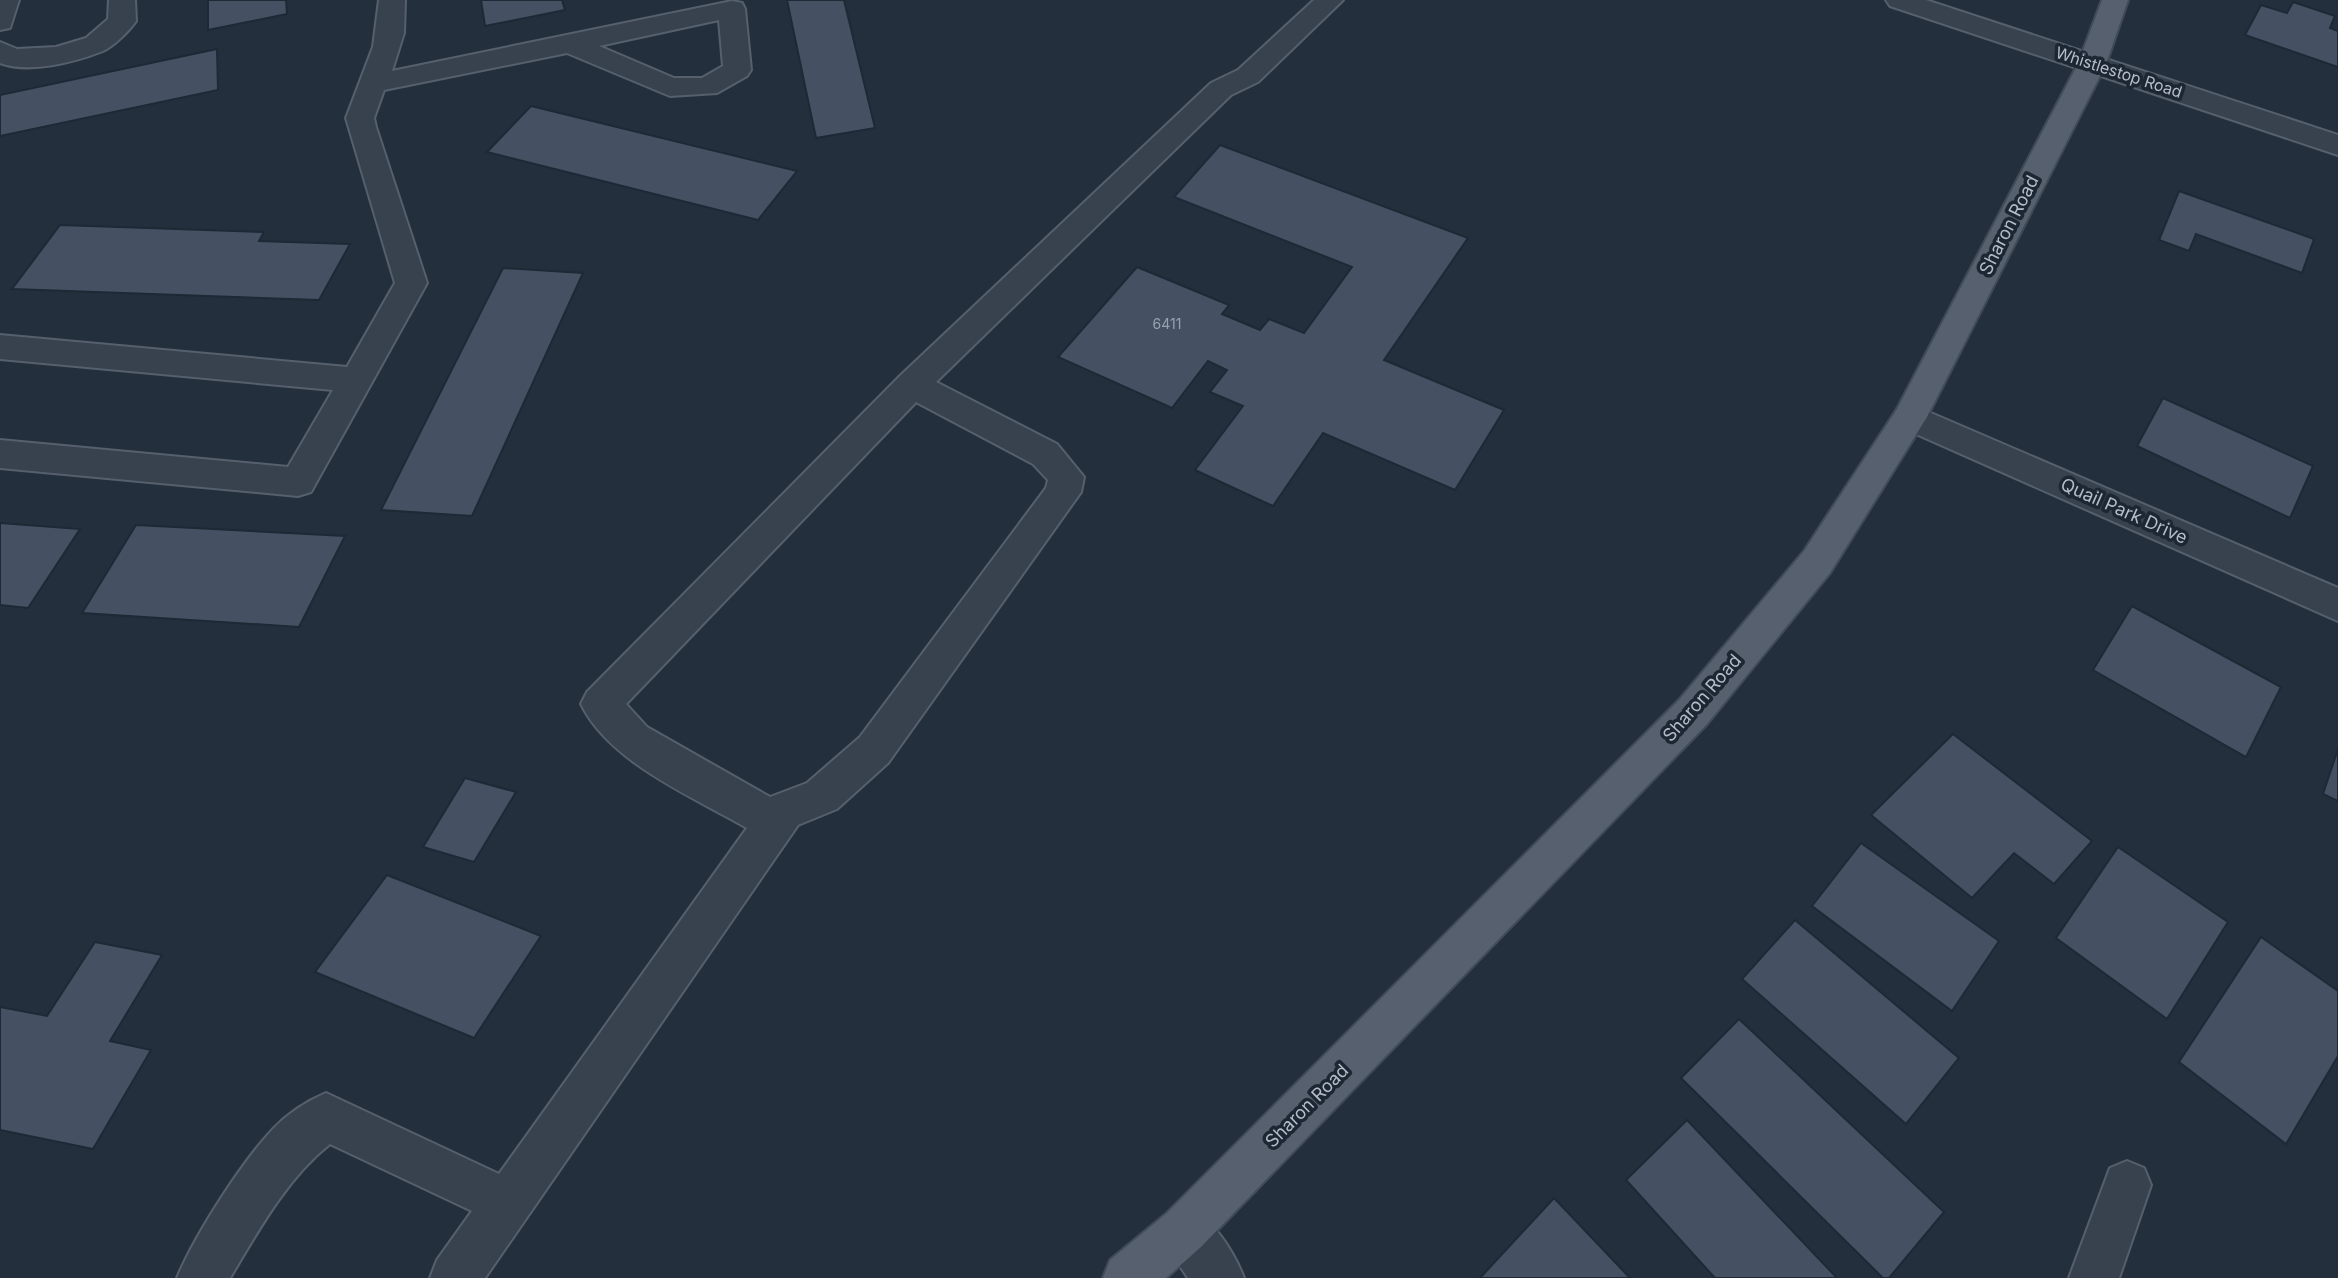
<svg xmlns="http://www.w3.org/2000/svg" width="2338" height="1278" font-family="Inter,sans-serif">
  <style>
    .building { fill: #455162; stroke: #1f2835; stroke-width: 2 }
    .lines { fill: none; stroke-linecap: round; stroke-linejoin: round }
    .minor-casing { stroke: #565f6c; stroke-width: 4 }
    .major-casing { stroke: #414a57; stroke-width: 4 }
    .minor { fill: #38414e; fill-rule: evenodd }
    .major { fill: #56606e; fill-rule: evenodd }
    .labels { text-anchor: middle; stroke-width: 7; stroke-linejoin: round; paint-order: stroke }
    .number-label { font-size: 14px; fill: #98a1af }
    .far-street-label { font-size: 16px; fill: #b4bcc9; stroke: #1d2633 }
    .street-label { font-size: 18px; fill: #b4bcc9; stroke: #1d2633 }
  </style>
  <rect width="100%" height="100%" fill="#242f3e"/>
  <g class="building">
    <polygon points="208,0 286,0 287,14 208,30"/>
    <polygon points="481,0 562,0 565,10 485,26"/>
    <polygon points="787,0 844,0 875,128 816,138"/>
    <polygon points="2293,2 2335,16 2330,28 2338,31 2338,67 2245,35 2261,5 2287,13"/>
    <polygon points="217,49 218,90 0,136 0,95"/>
    <polygon points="531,106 797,171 758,220 487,152"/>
    <polygon points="1220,145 1468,238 1384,360 1504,410 1455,490 1323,433 1273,506 1195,470 1243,406 1210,392 1227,370 1208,361 1172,408 1058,357 1137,267 1229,305 1222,314 1260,330 1269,319 1304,333 1352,267 1174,197"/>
    <polygon points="2179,191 2314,239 2302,273 2196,234 2189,251 2159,240"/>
    <polygon points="60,225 264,232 259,241 350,244 319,300 12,289"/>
    <polygon points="503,268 583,273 472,516 381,510"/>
    <polygon points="2163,398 2313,466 2290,518 2137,446"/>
    <polygon points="0,523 80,529 28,608 0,605"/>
    <polygon points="136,525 345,536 299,627 82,613"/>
    <polygon points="2132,606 2281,687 2246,757 2093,670"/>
    <polygon points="1953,734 2092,841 2054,884 2014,853 1972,898 1871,815"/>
    <polygon points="2338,749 2338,801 2323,794"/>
    <polygon points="465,778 516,792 474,862 423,847"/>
    <polygon points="1861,843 1999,941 1952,1011 1812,906"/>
    <polygon points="2118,847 2228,922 2167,1019 2056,938"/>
    <polygon points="387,875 541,936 474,1038 315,972"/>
    <polygon points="1795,920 1959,1058 1906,1124 1742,979"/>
    <polygon points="2261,937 2338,991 2338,1056 2286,1144 2179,1062"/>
    <polygon points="95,942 162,955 110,1041 151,1050 93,1149 0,1130 0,1007 47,1016"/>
    <polygon points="1739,1019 1944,1212 1889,1278 1883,1278 1681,1078"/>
    <polygon points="1687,1120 1837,1278 1715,1278 1626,1180"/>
    <polygon points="1554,1198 1630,1278 1480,1278"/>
  </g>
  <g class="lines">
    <defs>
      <g id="minor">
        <polygon points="0,0 19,0 10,28 0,30"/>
        <path d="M 109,0 L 135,0 L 136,21 C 129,31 114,46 103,51 C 75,62 29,74 0,63 L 0,42 L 17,49 L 56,47 L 86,38 L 108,19 Z"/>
        <path d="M 379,0 L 405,0 L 404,33 L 392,71 L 732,1 L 742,3 L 745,9 L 751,70 L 747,76 L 717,93 L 670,96 L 567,53 L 384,90 L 374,118 L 376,127 L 427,283 L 311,492 L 298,496 L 0,468 L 0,440 L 288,467 L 333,390 L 0,359 L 0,335 L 347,367 L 395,283 L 346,118 L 373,47 ZM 719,20 L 723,66 L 702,78 L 674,78 L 599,46 Z"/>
        <path d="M 1314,0 L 1343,0 L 1258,82 L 1231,95 L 936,382 L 1057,444 L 1084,477 L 1081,492 L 888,763 L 837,809 L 798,825 L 485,1278 L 430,1278 L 437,1260 L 472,1211 L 330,1144 C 287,1178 258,1231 230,1278 L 177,1278 C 195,1235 241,1163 273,1129 C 287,1114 307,1101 326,1093 L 499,1174 L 747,828 C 693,797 609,762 581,704 L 587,692 L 900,376 L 1211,83 L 1238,70 ZM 916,402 L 1033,464 L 1048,480 L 1046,488 L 860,737 L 807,783 L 770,797 L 647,727 L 626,704 Z"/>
        <polygon points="1886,0 1926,0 2338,135 2338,155 1890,6"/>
        <polygon points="1910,404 2338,588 2338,621 1898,426 1893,417 1898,408"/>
        <polygon points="2127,1161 2144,1168 2151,1185 2119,1278 2069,1278 2110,1168"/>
        <path d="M 1184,1205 C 1212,1217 1233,1250 1244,1278 L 1188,1278 L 1167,1247 L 1159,1230 L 1167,1213 Z"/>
      </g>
      <polygon id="major" points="2102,0 2128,0 2106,64 1927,417 1830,573 1707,724 1201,1247 1166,1278 1103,1278 1110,1260 1167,1213 1679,700 1804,551 1897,409 2078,64"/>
    </defs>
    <use href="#minor" class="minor-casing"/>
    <use href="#major" class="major-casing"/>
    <use href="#minor" class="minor"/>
    <use href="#major" class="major"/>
  </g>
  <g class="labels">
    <g class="number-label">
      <text x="1167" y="329">6411</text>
    </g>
    <g class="far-street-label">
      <text transform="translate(2119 72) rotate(18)" y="6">Whistlestop Road</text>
    </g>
    <g class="street-label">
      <text transform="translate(2009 225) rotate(-63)" y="6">Sharon Road</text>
      <text transform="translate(2124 511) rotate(24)" y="6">Quail Park Drive</text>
      <text transform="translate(1702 698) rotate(-49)" y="6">Sharon Road</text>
      <text transform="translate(1307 1106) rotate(-45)" y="6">Sharon Road</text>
    </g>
  </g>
</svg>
